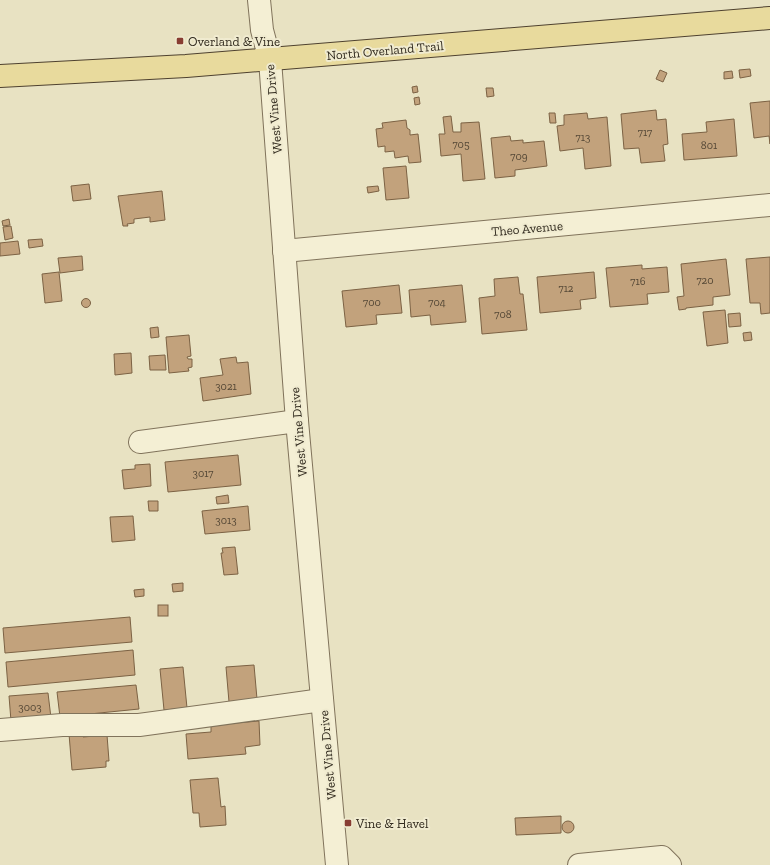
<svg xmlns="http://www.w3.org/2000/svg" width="770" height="865" font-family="'Zilla Slab',serif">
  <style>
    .building { fill: #c2a27c; stroke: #7c6244 }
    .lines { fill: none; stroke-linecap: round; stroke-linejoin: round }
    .minor-casing { stroke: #80735b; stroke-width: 24 }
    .major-casing { stroke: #4e412f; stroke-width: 24 }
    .minor { stroke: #f4efd4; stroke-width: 22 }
    .major { stroke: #e8da9d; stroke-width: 22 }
    .poi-dot { fill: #883d32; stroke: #f0ebd0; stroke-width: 1.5 }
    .labels { text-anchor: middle; stroke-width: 4; stroke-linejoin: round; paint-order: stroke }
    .number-label { font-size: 11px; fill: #554836 }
    .poi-label { font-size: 13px; fill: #312a1e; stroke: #f0ebd0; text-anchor: start }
    .street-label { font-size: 13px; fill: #312a1e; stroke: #f0ebd0 }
  </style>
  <rect width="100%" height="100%" fill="#e8e2c2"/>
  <g class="building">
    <polygon points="750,69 751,76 740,78 739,70"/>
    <polygon points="660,70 667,73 663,82 656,79"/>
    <polygon points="732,71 733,78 724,79 724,72"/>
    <polygon points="417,86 418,92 413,93 412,87"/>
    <polygon points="486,88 493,88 494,96 487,97"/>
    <polygon points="419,97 420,104 415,105 414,98"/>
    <polygon points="770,101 770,144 769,136 754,138 750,103"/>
    <polygon points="656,110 657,120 666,119 668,144 663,145 665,161 641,163 639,148 624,149 621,114"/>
    <polygon points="549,113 555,113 556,123 550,123"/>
    <polygon points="587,113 588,119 607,117 611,166 585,169 583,148 560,151 557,126 564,125 564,115"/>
    <polygon points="451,116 453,132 461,132 461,123 479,122 485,179 463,181 461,154 441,156 439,134 445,134 443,117"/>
    <polygon points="734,119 737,156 684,160 682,134 707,132 706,122"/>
    <polygon points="406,120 407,128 410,130 410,135 418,134 421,162 409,163 408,156 395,158 394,151 385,152 385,146 378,147 376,129 383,128 382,123"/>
    <polygon points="510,136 511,141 523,140 523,143 544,141 547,166 515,170 515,176 495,178 491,138"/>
    <polygon points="406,166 409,198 386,200 383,168"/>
    <polygon points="89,184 91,199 73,201 71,186"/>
    <polygon points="378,186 379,191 368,193 367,187"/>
    <polygon points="162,191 165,220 150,222 150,217 134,219 134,223 127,224 128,226 123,226 118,196"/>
    <polygon points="9,219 10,225 3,226 2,221"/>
    <polygon points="11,226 13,238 5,240 3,227"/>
    <polygon points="42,239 43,246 29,248 28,240"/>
    <polygon points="18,241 20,254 0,256 0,243"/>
    <polygon points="82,256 83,270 60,273 58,258"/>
    <polygon points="770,257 770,313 761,314 760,303 750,303 746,259"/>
    <polygon points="726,259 730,295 713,297 713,305 686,308 686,309 679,310 677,297 684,296 681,264"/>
    <polygon points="642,265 642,269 667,267 669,292 647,294 648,304 610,307 606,268"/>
    <polygon points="59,272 62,301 45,303 42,274"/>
    <polygon points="594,272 596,298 580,300 581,309 540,313 537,277"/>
    <polygon points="518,277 520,294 523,294 527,330 482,334 479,298 495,296 494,279"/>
    <polygon points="399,285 402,313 376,315 377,324 346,327 342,291"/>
    <polygon points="462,285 466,322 431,325 430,315 411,317 409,290"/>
    <circle cx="86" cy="303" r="4.5"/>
    <polygon points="725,310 728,343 707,346 703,312"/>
    <polygon points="740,313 741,326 729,327 728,314"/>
    <polygon points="158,327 159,337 151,338 150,328"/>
    <polygon points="751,332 752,340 744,341 743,333"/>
    <polygon points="189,335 191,356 187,357 188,359 192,359 192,367 188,368 189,371 169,373 166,337"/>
    <polygon points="131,353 132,373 115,375 114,354"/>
    <polygon points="165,355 166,370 150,370 149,356"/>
    <polygon points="236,357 237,363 248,362 251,394 203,401 200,378 223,375 220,359"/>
    <polygon points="238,455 241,485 168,492 165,462"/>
    <polygon points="150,464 151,486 124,489 122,470 135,469 135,465"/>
    <polygon points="228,495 229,503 217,504 216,497"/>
    <polygon points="148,501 158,501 158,511 149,511"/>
    <polygon points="248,506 250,530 205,534 202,511"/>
    <polygon points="133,516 135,540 112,542 110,517"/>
    <polygon points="235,547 238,574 224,575 221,553 223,553 222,548"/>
    <polygon points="183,583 183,591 173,592 172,584"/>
    <polygon points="144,589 144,596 135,597 134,590"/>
    <rect x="158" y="605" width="10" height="11"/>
    <polygon points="130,617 132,642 5,653 3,628"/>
    <polygon points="133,650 135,675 8,687 6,662"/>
    <polygon points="254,665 257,699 229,702 226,667"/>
    <polygon points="183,667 187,708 164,710 160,669"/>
    <polygon points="136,685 139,709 60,717 57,692"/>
    <polygon points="48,693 51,718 11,721 9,696"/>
    <polygon points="259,721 260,745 245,747 246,754 188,759 186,734 211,732 211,725"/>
    <polygon points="82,733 83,737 107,735 109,761 106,761 106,767 72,770 69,734"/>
    <polygon points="218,778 221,807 225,806 226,825 200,827 199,813 193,813 190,780"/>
    <polygon points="561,816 561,833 516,835 515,818"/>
    <circle cx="568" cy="827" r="6"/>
  </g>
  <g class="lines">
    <defs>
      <g id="minor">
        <polyline points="259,0 262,30 270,60 297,421 337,865"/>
        <polyline points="284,251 770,205"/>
        <polyline points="140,442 297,421"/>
        <polyline points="0,730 62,725 139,725 322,700"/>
        <polyline points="579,865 662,857 670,865"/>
      </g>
      <polyline id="major" points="0,76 186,66 770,18"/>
    </defs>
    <use href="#minor" class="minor-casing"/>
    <use href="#major" class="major-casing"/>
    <use href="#minor" class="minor"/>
    <use href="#major" class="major"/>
  </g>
  <g class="poi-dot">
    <rect x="176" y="37" width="8" height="8" rx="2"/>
    <rect x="344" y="819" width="8" height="8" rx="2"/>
  </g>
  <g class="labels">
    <g class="number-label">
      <text x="645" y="136">717</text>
      <text x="583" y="141">713</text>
      <text x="461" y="148">705</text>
      <text x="709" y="149">801</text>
      <text x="519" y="160">709</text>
      <text x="705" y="284">720</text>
      <text x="638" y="285">716</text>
      <text x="566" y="292">712</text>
      <text x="372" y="306">700</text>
      <text x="437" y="306">704</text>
      <text x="503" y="318">708</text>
      <text x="226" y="390">3021</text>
      <text x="203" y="477">3017</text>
      <text x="226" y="524">3013</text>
      <text x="30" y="711">3003</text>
    </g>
    <g class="poi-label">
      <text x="188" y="46">Overland &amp; Vine</text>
      <text x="356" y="828">Vine &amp; Havel</text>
    </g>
    <g class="street-label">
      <text transform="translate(385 50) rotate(-5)" y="5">North Overland Trail</text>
      <text transform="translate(273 109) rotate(-95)" y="5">West Vine Drive</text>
      <text transform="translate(527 228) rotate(-5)" y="5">Theo Avenue</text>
      <text transform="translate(298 432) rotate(-95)" y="5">West Vine Drive</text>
      <text transform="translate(327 755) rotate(-95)" y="5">West Vine Drive</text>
    </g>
  </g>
</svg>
